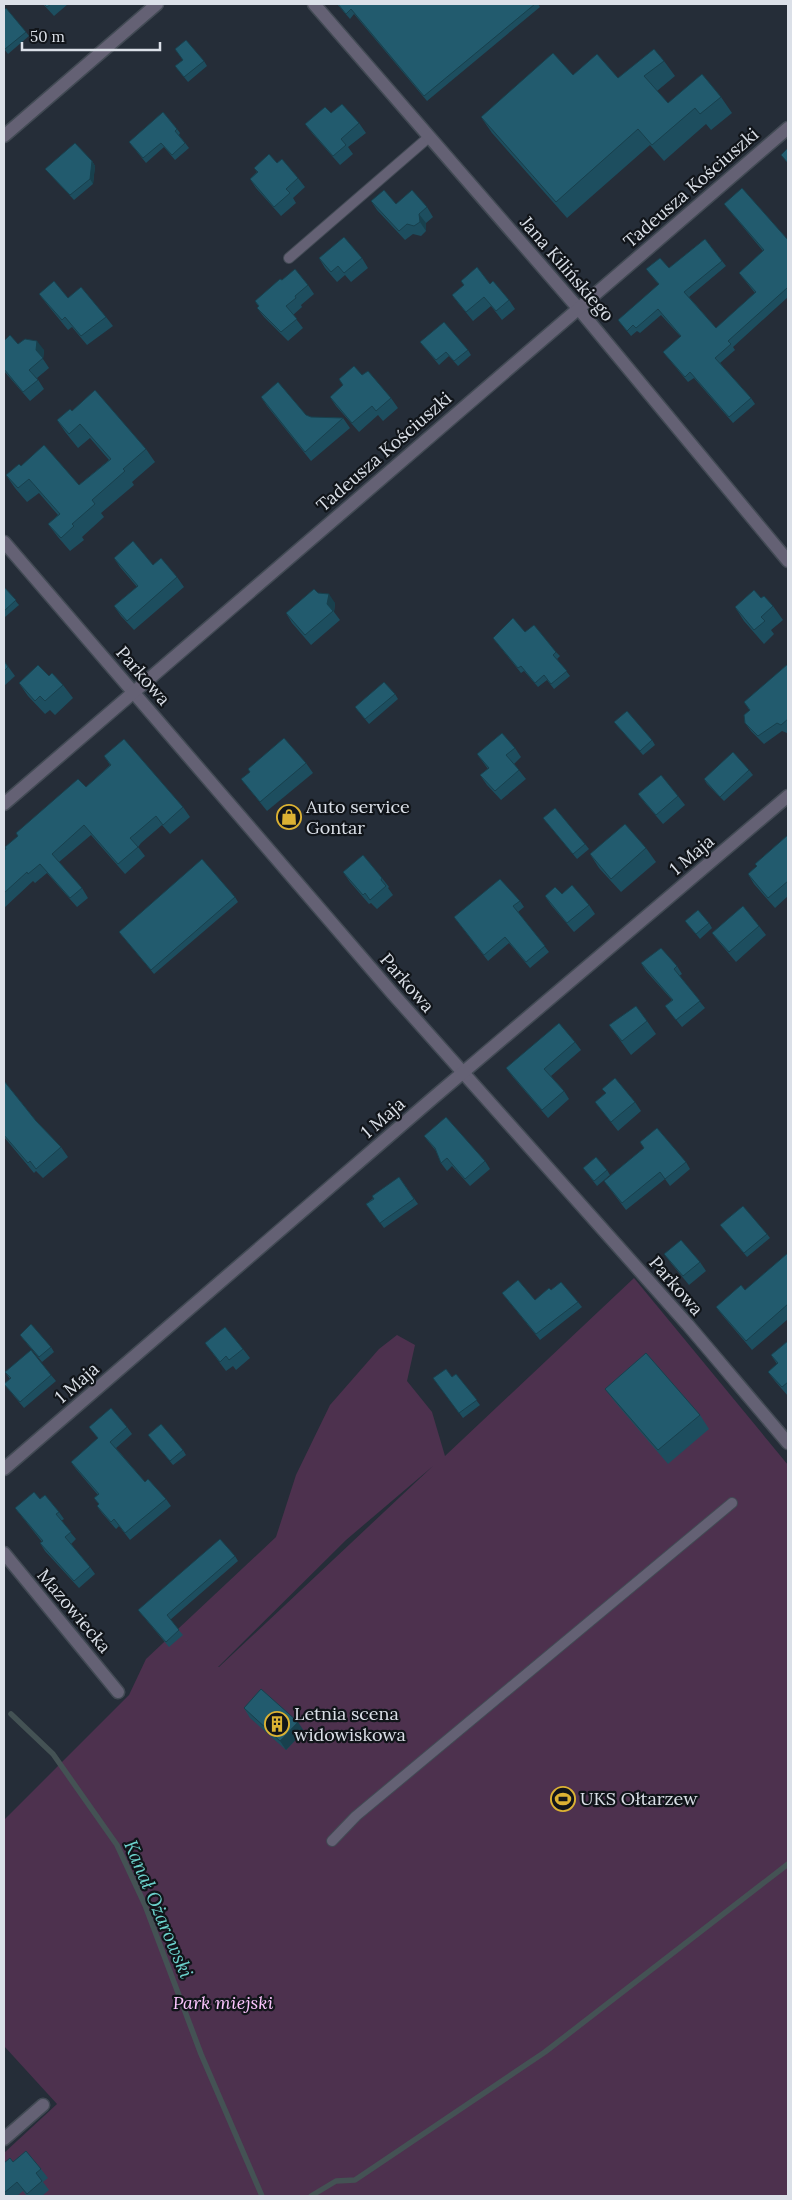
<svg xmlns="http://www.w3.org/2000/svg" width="792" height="2200" font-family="Lora,serif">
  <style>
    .green { fill: #4d314e; fill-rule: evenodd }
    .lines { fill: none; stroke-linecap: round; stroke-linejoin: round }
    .stream { stroke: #445254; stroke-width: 5.5 }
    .lane-casing { stroke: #424a54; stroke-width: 12 }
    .street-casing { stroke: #424a54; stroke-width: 15 }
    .lane { stroke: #646174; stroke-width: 10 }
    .street { stroke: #646174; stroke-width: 12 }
    .wall { fill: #1d4e5f }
    .shaded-wall { fill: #18404d }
    .building { fill: #225b6e; stroke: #18404d }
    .labels { text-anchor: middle; stroke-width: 4.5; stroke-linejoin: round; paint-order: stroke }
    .street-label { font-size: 18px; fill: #dbe0e8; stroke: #11151a }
    .poi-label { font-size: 18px; fill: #dbe0e8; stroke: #11151a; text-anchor: start }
    .park-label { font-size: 18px; font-style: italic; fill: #fcc5fe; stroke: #11151a }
    .water-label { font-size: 19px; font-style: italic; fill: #6cd3cd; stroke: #11151a }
  </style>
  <rect width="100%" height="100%" fill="#252d38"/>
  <path class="green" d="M 634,1278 L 788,1465 L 788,2196 L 4,2196 L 4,2153 L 57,2104 L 4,2046 L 4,1820 L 129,1695 L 146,1659 L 276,1537 L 296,1475 L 330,1405 L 379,1349 L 397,1335 L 415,1345 L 407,1381 L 432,1412 L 445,1456 ZM 433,1466 L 219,1667 L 218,1667 L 346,1540 Z"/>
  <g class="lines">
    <g class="stream">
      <polyline points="11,1714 53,1754 117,1845 145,1905 201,2054 262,2196"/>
      <polyline points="311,2196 336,2181 355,2180 545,2052 788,1864"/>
    </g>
    <defs>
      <g id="lane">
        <polyline points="289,258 429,137"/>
        <polyline points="332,1841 356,1816 732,1503"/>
      </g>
      <g id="street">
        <polyline points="314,4 578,308 788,561"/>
        <polyline points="4,136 157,4"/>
        <polyline points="4,542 393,994 688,1325 788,1443"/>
        <polyline points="4,804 788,128"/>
        <polyline points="4,1469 433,1098 788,796"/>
        <polyline points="4,1553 118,1692"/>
        <polyline points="4,2139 43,2105"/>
      </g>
    </defs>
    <use href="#lane" class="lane-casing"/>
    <use href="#street" class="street-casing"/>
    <use href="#lane" class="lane"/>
    <use href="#street" class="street"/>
  </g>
  <g class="wall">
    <polygon points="43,4 68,4 54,16"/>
    <polygon points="337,4 538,4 540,7 427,101 354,14 350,19"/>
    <polygon points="4,10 26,32 29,36 8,54 4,49"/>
    <polygon points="175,49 204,61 207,66 188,82 175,66 183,60"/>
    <polygon points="664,61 675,76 657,91 668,103 721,97 732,113 711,130 706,124 664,161 650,145 567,218 492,133 481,117 573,75 618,78"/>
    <polygon points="359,123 366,133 348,147 353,154 340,165 312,133 305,124"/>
    <polygon points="177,129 180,133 179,135 189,148 175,160 164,147 146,163 129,142"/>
    <polygon points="92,161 95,166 93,184 74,200 49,173 45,169"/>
    <polygon points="277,163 298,178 305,187 293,198 296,203 281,216 256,188 250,179 257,172 254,168"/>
    <polygon points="371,201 427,207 433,217 426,223 426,231 421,236 413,234 405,240 377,210"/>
    <polygon points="724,204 788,240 788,297 733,347 735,350 720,363 751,398 755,404 733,423 694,378 688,382 663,352 681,337 661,315 640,333 637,331 631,336 618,320 659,285 646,269 669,268 705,239 726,266 689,297 716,328 755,293 739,273 763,251"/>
    <polygon points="319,258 362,258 368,268 351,282 345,275 337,282 325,268"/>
    <polygon points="282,280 308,285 314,294 301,305 302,307 293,315 303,328 288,341 264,317 257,308 259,307 255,301"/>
    <polygon points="461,281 490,284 509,300 515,309 502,320 491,306 473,321 459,304 452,295 464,285"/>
    <polygon points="39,294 68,298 106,317 113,326 87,345 72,327 68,330 46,303"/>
    <polygon points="4,341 44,350 43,359 49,368 37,378 44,389 30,401 4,371"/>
    <polygon points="420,342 468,350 471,355 458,366 449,356 439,365"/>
    <polygon points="362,375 391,398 398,408 383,421 378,415 359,432 336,406 330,397 343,385 339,379"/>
    <polygon points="261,397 311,417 343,418 350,428 311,461 267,406"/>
    <polygon points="72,411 146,449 155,462 132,482 134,485 101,513 104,517 82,537 84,540 70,551 58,537 48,524 58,515 39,493 27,502 15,488 6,475 21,466 79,485 109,460 90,438 78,448 66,433 57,420"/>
    <polygon points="114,558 177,577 184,587 134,630 121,616 114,606 137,587 120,567"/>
    <polygon points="4,587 19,605 5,617 4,615"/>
    <polygon points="318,593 335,603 334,612 340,620 311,645 292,623 286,613"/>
    <polygon points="761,598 773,606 783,620 771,630 774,634 764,644 744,621 735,607"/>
    <polygon points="525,632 556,652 560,656 557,659 570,676 554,689 547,680 538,687 524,671 521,673 493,638"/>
    <polygon points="4,661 15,676 4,686"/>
    <polygon points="788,664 788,732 787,733 782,731 764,744 751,731 745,723 750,711 744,702"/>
    <polygon points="49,676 63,685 73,698 55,715 50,710 45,714 28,696 19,683"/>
    <polygon points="395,694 398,699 369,724 355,707"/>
    <polygon points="614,722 652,740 655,745 643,755"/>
    <polygon points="515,748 521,757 514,764 526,779 501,800 487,785 480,775 488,769 477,754"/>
    <polygon points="104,756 183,807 190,817 170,834 162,825 141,843 138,847 145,856 125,874 91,835 59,862 82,888 88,898 77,907 47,873 35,883 33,881 4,908 4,850 86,787 110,765"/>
    <polygon points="306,763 313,773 267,811 241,779"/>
    <polygon points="749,770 753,775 724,801 707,784 704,779"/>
    <polygon points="638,794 678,796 685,805 663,824 645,803"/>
    <polygon points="543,818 585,844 589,849 577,859"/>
    <polygon points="788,835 788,896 775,908 754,884 748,874 757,866 755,864"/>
    <polygon points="646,848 656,862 621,892 599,868 590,854"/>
    <polygon points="343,872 382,878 389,887 388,888 393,895 377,909 371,903 369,904 350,882"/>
    <polygon points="545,896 589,905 595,914 574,932 551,905"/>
    <polygon points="235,897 238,902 154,974 119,932"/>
    <polygon points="520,901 524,907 518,912 549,952 530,968 509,943 488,961 454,917"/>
    <polygon points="685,921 709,923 712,928 700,939"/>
    <polygon points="759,926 766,935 736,962 719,942 712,933"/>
    <polygon points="641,963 677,966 682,974 679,976 705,1008 682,1027 665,1006 672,1000 646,971"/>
    <polygon points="647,1021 656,1034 631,1055 609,1025"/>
    <polygon points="575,1042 581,1050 551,1076 564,1091 569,1099 548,1118 512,1076 506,1068"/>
    <polygon points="4,1081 36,1121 61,1147 68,1157 43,1178 36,1171 34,1173 4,1137"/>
    <polygon points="602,1089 635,1102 641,1111 618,1131 595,1102 606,1093"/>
    <polygon points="424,1136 485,1161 490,1169 470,1186 452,1166 447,1171 441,1163 436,1151"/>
    <polygon points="640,1142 686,1162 690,1169 670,1186 665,1179 626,1210 604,1181 644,1148"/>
    <polygon points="583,1168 607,1170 610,1175 597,1186"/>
    <polygon points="399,1177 418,1204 384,1228 366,1204"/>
    <polygon points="720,1225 767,1234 770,1238 747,1257"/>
    <polygon points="788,1253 788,1319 752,1350 723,1316 716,1307 745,1290"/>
    <polygon points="664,1254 700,1262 706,1271 689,1285 671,1263"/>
    <polygon points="551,1290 578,1302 582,1307 540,1340 502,1293 535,1300"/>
    <polygon points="20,1335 51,1347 54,1352 42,1362"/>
    <polygon points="788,1341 788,1396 775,1381 768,1372 777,1364 771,1355"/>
    <polygon points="205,1343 243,1349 250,1358 236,1370 233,1366 226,1371"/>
    <polygon points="5,1372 51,1375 56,1381 24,1408 4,1384 10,1379"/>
    <polygon points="456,1374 480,1405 463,1418 433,1378 452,1377"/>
    <polygon points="605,1389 700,1415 709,1429 668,1464 615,1402"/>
    <polygon points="89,1427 127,1427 132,1434 116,1448 145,1482 166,1499 171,1506 130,1540 119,1526 116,1529 102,1513 97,1506 99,1504 94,1498 98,1495 76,1469 71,1462 98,1438"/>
    <polygon points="148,1435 183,1450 186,1455 173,1465"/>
    <polygon points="40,1499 59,1512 64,1519 61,1521 76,1539 71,1544 90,1567 95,1574 79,1588 45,1551 40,1543 42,1542 15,1508"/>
    <polygon points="235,1556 238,1561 170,1620 183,1635 169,1647 138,1610"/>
    <polygon points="244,1708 304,1731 286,1750 250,1718"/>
    <polygon points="13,2162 41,2169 48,2178 43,2182 49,2190 42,2196 27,2196 23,2191 17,2196 4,2196 4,2163"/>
  </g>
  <g class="shaded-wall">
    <polygon points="92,161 95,166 93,184 90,179"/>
    <polygon points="419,214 426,223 426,231 420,222"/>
    <polygon points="37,341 44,350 43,360 36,350"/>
    <polygon points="329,594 335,603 334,612 327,604"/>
    <polygon points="298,1722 304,1731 286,1750 280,1741"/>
  </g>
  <g class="building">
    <polygon points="44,4 51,4 47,7"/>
    <polygon points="338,4 535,4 424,96 351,9 346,14"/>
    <polygon points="6,8 26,32 5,49 4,48 4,10"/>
    <polygon points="186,40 204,61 184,77 175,66 183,60 175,49"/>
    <polygon points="654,49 664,61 644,76 668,103 702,74 721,97 700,114 695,108 652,145 638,129 556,202 481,117 553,53 573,75 597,54 618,78"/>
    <polygon points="342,104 359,123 341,139 346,145 333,156 305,124 325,107 331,113"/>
    <polygon points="163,112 177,129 175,131 185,143 172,155 161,143 143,158 129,142"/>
    <polygon points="75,143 92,161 90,179 70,195 45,169"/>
    <polygon points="788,148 788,163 781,155"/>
    <polygon points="269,154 277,163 282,159 298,178 286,189 290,193 274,207 250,179 258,172 254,168"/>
    <polygon points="742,188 788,240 788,289 787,288 728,341 731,344 715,358 751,398 729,417 690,372 685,377 663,352 681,336 658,309 636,328 633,325 627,331 618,320 659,284 646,269 660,258 669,268 705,239 722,261 684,292 716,328 756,292 739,273 764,250 724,204"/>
    <polygon points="384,190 396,204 412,190 427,207 419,214 420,222 414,226 407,224 399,231 371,201"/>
    <polygon points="344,237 362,258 344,273 338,266 331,272 319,258"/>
    <polygon points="477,267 490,284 493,281 509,300 496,311 484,297 466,312 452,295 464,285 461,281"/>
    <polygon points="295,269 308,285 295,296 296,298 286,306 297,319 281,332 257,308 259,306 255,301 280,279 282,280"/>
    <polygon points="54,281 68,298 81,287 106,317 81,336 65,317 62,320 39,294"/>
    <polygon points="444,322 468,350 454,361 446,352 436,360 420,342"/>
    <polygon points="10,335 18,344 25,339 37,341 36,350 43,358 29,370 38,380 23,392 4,369 4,341"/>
    <polygon points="354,366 362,375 368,371 391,398 376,411 372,406 352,423 330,397 343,385 339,379"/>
    <polygon points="278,382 306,415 311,417 343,418 305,452 261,397"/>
    <polygon points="95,390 146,449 123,469 125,471 92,500 95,504 72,524 74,526 61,538 48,524 60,514 29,479 18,488 6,475 19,464 21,466 44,445 79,485 111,459 80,424 69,434 57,420 70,409 72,411"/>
    <polygon points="133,541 153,565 161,558 177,577 127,621 114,606 138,586 114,558"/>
    <polygon points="4,587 16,600 4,611"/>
    <polygon points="314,589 318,593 329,594 327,604 333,611 305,635 286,613"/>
    <polygon points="754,590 761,598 764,596 773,606 761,617 765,621 754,630 735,607"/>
    <polygon points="513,618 525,632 534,625 556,652 553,655 567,671 551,684 544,675 535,683 521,666 518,668 493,638"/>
    <polygon points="4,661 8,667 4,671"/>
    <polygon points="788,664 788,719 781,725 777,723 758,736 745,723 744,715 750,710 744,702"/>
    <polygon points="38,665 49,676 52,673 63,685 45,701 40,696 35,701 19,683"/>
    <polygon points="384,682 395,694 365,719 355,707"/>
    <polygon points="627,711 652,740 640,751 614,722"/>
    <polygon points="502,733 515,748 506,755 519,770 495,791 480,775 489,768 477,754"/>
    <polygon points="284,738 306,763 260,802 241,779 250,772 248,769"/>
    <polygon points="124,739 183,807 163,825 156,816 135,834 130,838 138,847 118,864 84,825 52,854 82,888 70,898 40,864 28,874 27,872 4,893 4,850 6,849 5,847 18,836 16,833 78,779 86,787 111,765 104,756"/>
    <polygon points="733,752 749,770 720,797 704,779"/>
    <polygon points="661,775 678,796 656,815 638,794"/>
    <polygon points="555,808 585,844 573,854 543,818"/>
    <polygon points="625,824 646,848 611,879 590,854"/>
    <polygon points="788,835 788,881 768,898 748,874 757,866 755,864"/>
    <polygon points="363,855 382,878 381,880 386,886 370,900 365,893 363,895 343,872"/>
    <polygon points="202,859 235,897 151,970 119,932"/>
    <polygon points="500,879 520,901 513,906 545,946 526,962 505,937 484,955 454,917"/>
    <polygon points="572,885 589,905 567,923 545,896 555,887 562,894"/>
    <polygon points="743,906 759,926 729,952 712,933"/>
    <polygon points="698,910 709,923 696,934 685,921"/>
    <polygon points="661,948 677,966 674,969 700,1001 676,1020 665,1006 673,1000 641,963"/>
    <polygon points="636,1006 647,1021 622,1041 609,1025"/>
    <polygon points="559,1023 575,1042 544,1069 564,1091 542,1110 506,1068"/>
    <polygon points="615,1078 635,1102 611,1122 595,1102 606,1093 602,1089"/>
    <polygon points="4,1081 36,1121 61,1147 36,1169 30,1161 28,1163 4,1135"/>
    <polygon points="446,1117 485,1161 465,1179 447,1158 441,1163 435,1148 424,1136"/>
    <polygon points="657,1128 686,1162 665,1179 660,1172 622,1203 604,1181 644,1148 640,1142"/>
    <polygon points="596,1157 607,1170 594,1181 583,1168"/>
    <polygon points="399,1177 414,1199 380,1223 366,1204 374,1199 372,1196"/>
    <polygon points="743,1206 767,1234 744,1253 720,1225"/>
    <polygon points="681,1240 700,1262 683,1276 664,1254"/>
    <polygon points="788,1253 788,1304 746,1341 716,1307 741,1285 745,1290"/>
    <polygon points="518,1280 535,1300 549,1288 551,1290 561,1282 578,1302 536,1334 502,1293"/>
    <polygon points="31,1324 51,1347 39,1357 20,1335"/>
    <polygon points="225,1327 243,1349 229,1360 226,1356 220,1362 205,1343"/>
    <polygon points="788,1341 788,1382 782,1387 768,1372 778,1363 771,1355"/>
    <polygon points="31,1350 51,1375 20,1402 4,1384 11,1378 5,1372"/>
    <polygon points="646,1353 700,1415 658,1450 605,1389"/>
    <polygon points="446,1369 452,1377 456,1374 477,1400 459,1413 433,1378"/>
    <polygon points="111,1408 127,1427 110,1442 145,1482 148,1479 166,1499 125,1533 114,1519 111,1522 97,1506 99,1504 94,1498 99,1494 71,1462 98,1438 89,1427"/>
    <polygon points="161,1424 183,1450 170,1461 148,1435"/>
    <polygon points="34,1492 40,1499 45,1495 59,1512 56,1514 71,1532 65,1537 90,1567 74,1581 40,1543 43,1541 15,1508"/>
    <polygon points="220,1539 235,1556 167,1615 179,1630 166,1642 138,1610"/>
    <polygon points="261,1689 298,1722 280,1741 244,1708"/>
    <polygon points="26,2151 41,2169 36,2173 42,2181 27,2194 17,2182 4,2193 4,2163 10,2158 13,2162"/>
  </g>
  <defs>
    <symbol id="shop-ring" viewBox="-11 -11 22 22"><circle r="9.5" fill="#11151a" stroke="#dcb233" stroke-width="1.5"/><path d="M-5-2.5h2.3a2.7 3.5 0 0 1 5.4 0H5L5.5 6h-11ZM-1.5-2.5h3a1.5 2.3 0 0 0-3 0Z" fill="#dcb233"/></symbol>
    <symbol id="building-ring" viewBox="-11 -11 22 22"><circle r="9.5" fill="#11151a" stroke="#dcb233" stroke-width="1.5"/><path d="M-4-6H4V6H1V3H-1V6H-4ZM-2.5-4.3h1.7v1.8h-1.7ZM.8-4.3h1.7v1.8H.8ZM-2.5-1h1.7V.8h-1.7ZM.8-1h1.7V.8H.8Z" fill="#dcb233"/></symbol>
    <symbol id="stadium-ring" viewBox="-11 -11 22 22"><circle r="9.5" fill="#11151a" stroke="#dcb233" stroke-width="1.5"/><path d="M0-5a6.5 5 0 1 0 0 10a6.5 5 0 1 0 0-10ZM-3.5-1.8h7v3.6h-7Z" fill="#dcb233"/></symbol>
  </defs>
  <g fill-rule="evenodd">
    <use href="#shop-ring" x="275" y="803" width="28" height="28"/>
    <use href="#building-ring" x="263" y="1710" width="28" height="28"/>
    <use href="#stadium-ring" x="549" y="1785" width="28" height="28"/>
  </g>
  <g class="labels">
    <g class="street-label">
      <text transform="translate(691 188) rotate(-41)" y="6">Tadeusza Kościuszki</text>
      <text transform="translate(567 269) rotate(49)" y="6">Jana Kilińskiego</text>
      <text transform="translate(384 452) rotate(-41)" y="6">Tadeusza Kościuszki</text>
      <text transform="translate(143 676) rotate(49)" y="6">Parkowa</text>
      <text transform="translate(692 855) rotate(-40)" y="6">1 Maja</text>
      <text transform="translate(407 983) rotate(49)" y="6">Parkowa</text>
      <text transform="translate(383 1118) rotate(-41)" y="6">1 Maja</text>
      <text transform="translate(676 1286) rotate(49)" y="6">Parkowa</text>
      <text transform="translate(77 1383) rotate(-41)" y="6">1 Maja</text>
      <text transform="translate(74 1611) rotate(50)" y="6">Mazowiecka</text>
    </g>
    <g class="poi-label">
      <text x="306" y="813">Auto service<tspan x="306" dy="21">Gontar</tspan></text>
      <text x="294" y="1720">Letnia scena<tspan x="294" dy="21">widowiskowa</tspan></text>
      <text x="580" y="1805">UKS Ołtarzew</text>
    </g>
    <g class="park-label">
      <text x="223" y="2009">Park miejski</text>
    </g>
    <g class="water-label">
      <text transform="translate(159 1909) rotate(67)" y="7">Kanał Ożarowski</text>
    </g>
  </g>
  <rect width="792" height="2200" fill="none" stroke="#dbe0e8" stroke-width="10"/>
  <path d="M22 42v8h138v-8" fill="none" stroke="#dbe0e8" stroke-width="2.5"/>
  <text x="30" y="42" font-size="15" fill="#dbe0e8" stroke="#11151a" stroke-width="4" paint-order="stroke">50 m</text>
</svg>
